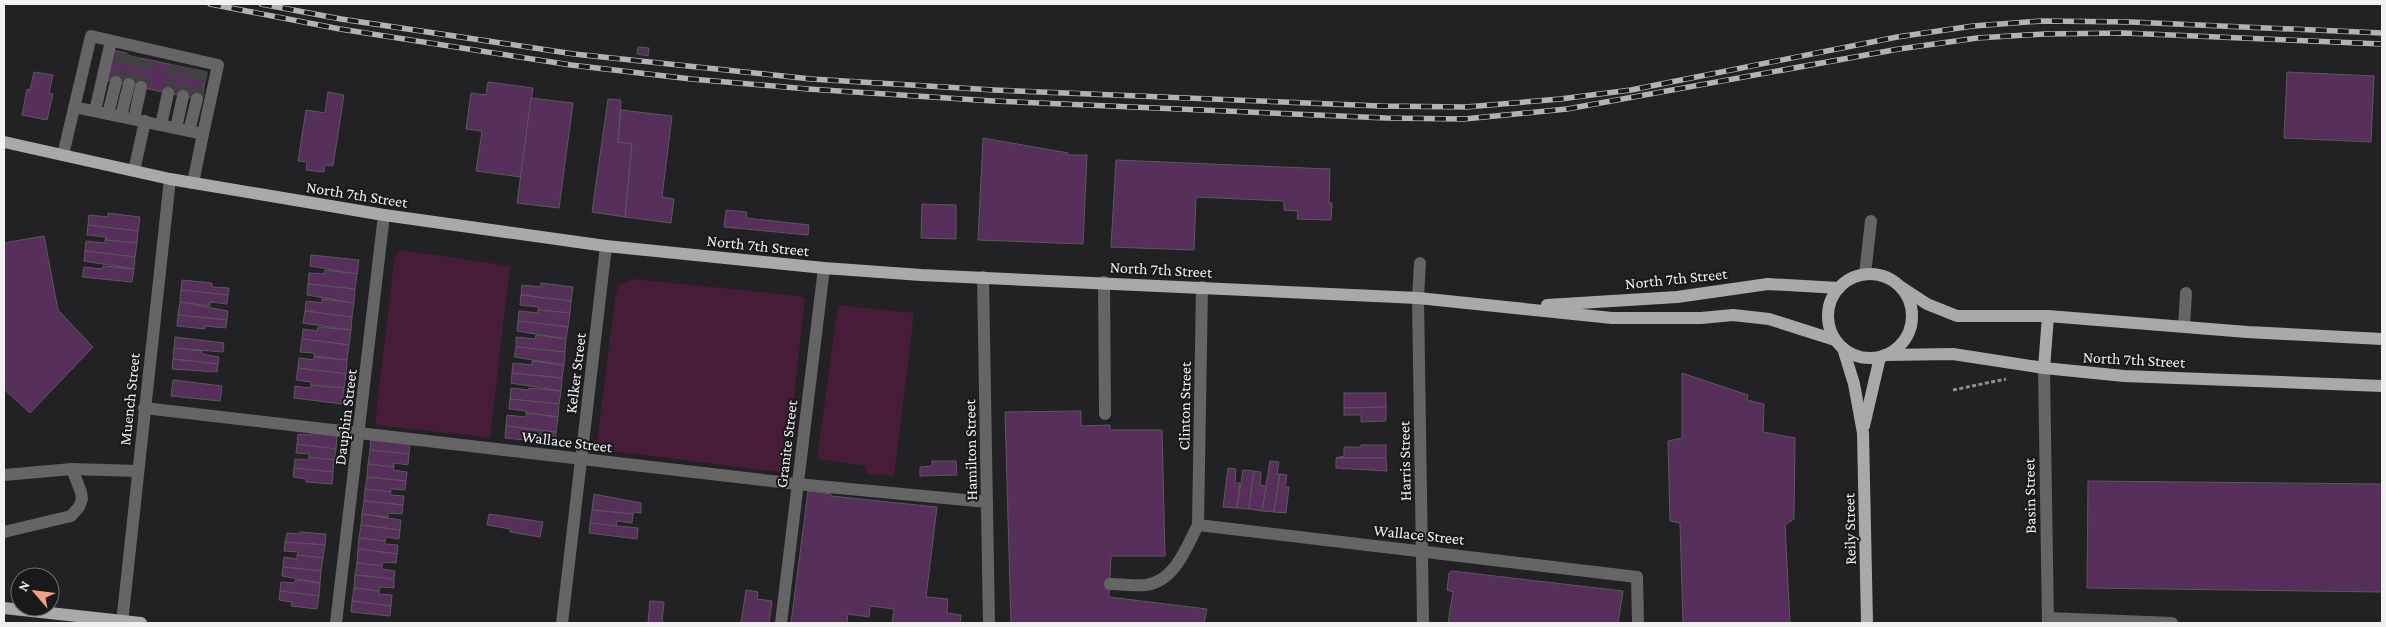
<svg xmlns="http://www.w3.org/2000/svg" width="2386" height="627" font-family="'Crimson Pro',serif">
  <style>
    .green { fill: #471c39 }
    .building { fill: #572f5b; stroke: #5b595c }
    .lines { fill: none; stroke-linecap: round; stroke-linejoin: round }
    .minor-tunnel { stroke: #414043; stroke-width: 12; stroke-dasharray: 12 6; stroke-linecap: butt }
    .path { stroke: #8e8d90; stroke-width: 3; stroke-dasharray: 4 2.5; stroke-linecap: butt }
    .minor { stroke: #656566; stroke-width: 12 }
    .major { stroke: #a9a9ac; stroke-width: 12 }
    .rail-casing { stroke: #b3b2b4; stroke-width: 5.5 }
    .rail { stroke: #19181a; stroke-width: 4; stroke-dasharray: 11; stroke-linecap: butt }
    .labels { text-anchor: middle; stroke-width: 4; stroke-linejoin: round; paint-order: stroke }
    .street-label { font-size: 16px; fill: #f1f0f2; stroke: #19181a }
  </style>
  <rect width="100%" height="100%" fill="#222124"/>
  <g class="green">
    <polygon points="401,250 510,266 490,438 375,425 394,261 397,253"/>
    <polygon points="633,279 800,296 805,299 785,473 596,449 615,298 618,286"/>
    <polygon points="838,305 914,313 894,476 866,474 866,466 817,459"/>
  </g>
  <g class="building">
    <polygon points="638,47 649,48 648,56 637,54"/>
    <polygon points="112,50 127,53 126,55 207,72 201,100 106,80"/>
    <polygon points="34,72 53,75 49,93 53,94 47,120 22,115 27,89 30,90"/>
    <polygon points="2287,72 2374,76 2371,142 2284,138"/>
    <polygon points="488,82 533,88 521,177 476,171 482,131 466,129 471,93 486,95"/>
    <polygon points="328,92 344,95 333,166 325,165 324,172 306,170 307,162 298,161 306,110 325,113"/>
    <polygon points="531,98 573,103 559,208 517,203"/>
    <polygon points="608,99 621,100 618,142 632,144 625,217 592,212"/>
    <polygon points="621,110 672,116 662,197 674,199 671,223 625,217 632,144 618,142"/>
    <polygon points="983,138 1068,153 1068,155 1087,155 1083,244 978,240"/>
    <polygon points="1116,160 1330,169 1329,203 1332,203 1331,220 1297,219 1298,211 1284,210 1284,201 1196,197 1194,250 1111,247"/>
    <polygon points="922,204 956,205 956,239 921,238"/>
    <polygon points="726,210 747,212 746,218 809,225 808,235 724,227"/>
    <polygon points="108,213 140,217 138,231 88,225 89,215 108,217"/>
    <polygon points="88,225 138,231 137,243 105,240 106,237 87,235"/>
    <polygon points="44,236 58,310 93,347 30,413 4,389 4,243"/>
    <polygon points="105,240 137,243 135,257 85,251 86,241 105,243"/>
    <polygon points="85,251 135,257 134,269 84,261"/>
    <polygon points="311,255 359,260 357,274 310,266"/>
    <polygon points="103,266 134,269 132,282 82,277 84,267 102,269"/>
    <polygon points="325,270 357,274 355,289 308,284 309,273 324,274"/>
    <polygon points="182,280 212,283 212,287 229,288 228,295 181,290"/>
    <polygon points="541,283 573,287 571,301 521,295 522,285 541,287"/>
    <polygon points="308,284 355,289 354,303 307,295"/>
    <polygon points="181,290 228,295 227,304 210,302 210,306 180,302"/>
    <polygon points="521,295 571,301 570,313 538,310 539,307 520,305"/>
    <polygon points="322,299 354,303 352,317 305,311 306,301 322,303"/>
    <polygon points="180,302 228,311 227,320 178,315"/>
    <polygon points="538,310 570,313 568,327 518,321 519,311 538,313"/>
    <polygon points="305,311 352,317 351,330 303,323"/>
    <polygon points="178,315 227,320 226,328 205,326 205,329 177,326"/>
    <polygon points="518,321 568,327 566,339 517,331"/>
    <polygon points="318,327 351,330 349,345 302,339 303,329 317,331"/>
    <polygon points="536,335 566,339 565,352 516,347 516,337 535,339"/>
    <polygon points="175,337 224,343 223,352 174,348"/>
    <polygon points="302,339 349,345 347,360 314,356 314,353 300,352"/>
    <polygon points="516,347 565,352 564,365 514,357"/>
    <polygon points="174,348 202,351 202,354 219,357 218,364 173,359"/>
    <polygon points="314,357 347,360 346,374 298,368 299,358 314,360"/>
    <polygon points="173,359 218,364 217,372 172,369"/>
    <polygon points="532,361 564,365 562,378 512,373 513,363 532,365"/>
    <polygon points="298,368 346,374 344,388 311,385 311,382 296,380"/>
    <polygon points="512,373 562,378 561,391 511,383"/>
    <polygon points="1682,373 1748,395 1747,400 1764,404 1763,432 1795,438 1794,519 1785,525 1790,623 1683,623 1680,523 1670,521 1668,441 1682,438"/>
    <polygon points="173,380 222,386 220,401 171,396"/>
    <polygon points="311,385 344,388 342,404 294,398 295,386 310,388"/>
    <polygon points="511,388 529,390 529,388 561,391 559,404 510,399"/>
    <polygon points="1344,393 1386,393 1386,407 1344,408"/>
    <polygon points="510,399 559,404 558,417 526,413 526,411 509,409"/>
    <polygon points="1386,407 1386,421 1361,422 1361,415 1344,415 1344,408"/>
    <polygon points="1081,411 1081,426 1110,425 1110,430 1162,430 1165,556 1111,556 1109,597 1207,609 1204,623 1011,623 1005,412"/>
    <polygon points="526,413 558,417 556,432 506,426 507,415 526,417"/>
    <polygon points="506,426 556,432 555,443 505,438"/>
    <polygon points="312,432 337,435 336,449 297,444 298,434 311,435"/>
    <polygon points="371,439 410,443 409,454 370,450"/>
    <polygon points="297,444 336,449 334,460 309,457 309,454 296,453"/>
    <polygon points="1361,445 1386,445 1386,458 1336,458 1344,456 1344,447 1361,447"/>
    <polygon points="370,450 409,454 408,465 394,463 394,467 368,464"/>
    <polygon points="309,457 334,460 333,472 294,468 295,459 309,460"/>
    <polygon points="1336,458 1386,458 1387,471 1336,468"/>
    <polygon points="932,461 956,461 957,475 920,476 920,467 932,466"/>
    <polygon points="1270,461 1279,462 1277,474 1280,474 1274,512 1262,511"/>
    <polygon points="368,464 394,467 393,470 407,472 406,481 367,477"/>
    <polygon points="294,468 333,472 332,484 306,482 306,479 293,477"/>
    <polygon points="1228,468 1236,469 1235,483 1240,483 1237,508 1223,507"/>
    <polygon points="1243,470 1254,471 1249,509 1237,508"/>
    <polygon points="1254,471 1261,472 1260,485 1266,486 1262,511 1249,509"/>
    <polygon points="1280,474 1287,475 1285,487 1289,487 1286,513 1274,512"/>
    <polygon points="367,477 406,481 405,490 391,489 391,492 365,489"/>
    <polygon points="2088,481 2382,484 2382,592 2087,588"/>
    <polygon points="365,489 391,492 390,495 404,496 403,505 364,501"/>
    <polygon points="808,491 831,494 831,496 937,507 926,597 948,599 947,613 961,615 960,623 892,623 894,609 870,606 869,617 848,614 847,623 791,623"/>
    <polygon points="594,494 641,503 641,513 634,512 633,514 592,510"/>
    <polygon points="364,501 403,505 402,514 388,513 388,517 362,514"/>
    <polygon points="592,510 633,514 632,523 617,521 616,526 590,523"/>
    <polygon points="362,514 401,520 400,530 361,525"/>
    <polygon points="489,514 543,522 540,537 510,532 510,529 487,525"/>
    <polygon points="590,523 638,528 637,539 589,533"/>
    <polygon points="361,525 400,530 399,539 386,537 385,541 359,538"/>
    <polygon points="300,532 326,534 325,545 285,542 287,533 300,534"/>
    <polygon points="359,538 385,541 385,544 398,545 397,554 358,549"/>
    <polygon points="285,542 325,545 323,558 297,555 298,552 284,551"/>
    <polygon points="358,549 397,554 396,563 383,562 382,566 357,563"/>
    <polygon points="297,555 323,558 321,571 283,567 284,557 297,559"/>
    <polygon points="357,563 382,566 382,569 395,571 394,579 355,575"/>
    <polygon points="283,567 321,571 320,583 282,576"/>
    <polygon points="1452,571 1623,591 1618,623 1448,623 1453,592 1447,590 1449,573"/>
    <polygon points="355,575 394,579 394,588 380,587 379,591 354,588"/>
    <polygon points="295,580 320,583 319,596 280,591 281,582 294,583"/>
    <polygon points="354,588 379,591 379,594 392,595 391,606 352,601"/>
    <polygon points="746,590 758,592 757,599 772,601 769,623 741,623"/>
    <polygon points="280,591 319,596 317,609 291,606 292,602 279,600"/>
    <polygon points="352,601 391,606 390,616 351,612"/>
    <polygon points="650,601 664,602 662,622 667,623 648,623"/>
  </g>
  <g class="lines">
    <g class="minor-tunnel">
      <polyline points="116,82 123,52"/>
      <polyline points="129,84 135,57"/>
      <polyline points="141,87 147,60"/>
      <polyline points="168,93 175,65"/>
      <polyline points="183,96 189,68"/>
      <polyline points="197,99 202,71"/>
    </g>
    <polyline class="path" points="1953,390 2006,379"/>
    <g class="minor">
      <polyline points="95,111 111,41"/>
      <polyline points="108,114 116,82"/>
      <polyline points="121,116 129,84"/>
      <polyline points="134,119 141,87"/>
      <polyline points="161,125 168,93"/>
      <polyline points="176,128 183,96"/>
      <polyline points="189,131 197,99"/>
      <polyline points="63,155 91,36 218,65 203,134 74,107"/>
      <polyline points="134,171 145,121"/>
      <polyline points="193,183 203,134"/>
      <polyline points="1420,263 1418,298 1423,623"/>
      <polyline points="1865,274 1871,221"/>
      <polyline points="983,277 989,623"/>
      <polyline points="1104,282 1105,414"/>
      <polyline points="2184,326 2186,293"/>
      <polyline points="2044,368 2048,623"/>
      <polyline points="144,408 797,484 987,502"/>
      <polyline points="4,475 72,469 138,471"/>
      <polyline points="1198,525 1637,577 1638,623"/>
      <polyline points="4,532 71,516 79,507 82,499 81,492 72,469"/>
      <path d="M 1110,584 C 1122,584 1134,586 1146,585 C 1175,581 1186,548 1198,525 L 1202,287"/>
      <polyline points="2048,618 2172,623"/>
      <polyline points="122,623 170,179"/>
      <polyline points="336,623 384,215"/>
      <polyline points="562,623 606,246"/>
      <polyline points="781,623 824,268"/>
    </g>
    <g class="major">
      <polyline points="4,142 170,179 384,215 606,246 824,268 921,275 1418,298 1612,318 1701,318 1733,315 1769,319 1835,340"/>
      <circle cx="1870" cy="316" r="42"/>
      <polyline points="1901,287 1927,304 1957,316 2048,316 2247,332 2382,339"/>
      <polyline points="1547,305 1677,297 1768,284 1839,288"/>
      <polyline points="1843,348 1854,384 1863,433 1867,623"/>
      <polyline points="1885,355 1953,354 2044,368 2124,376 2382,386"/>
      <polyline points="2044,368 2048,316"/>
      <polyline points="1864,426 1880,357"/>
      <polyline points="4,608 141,623"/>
    </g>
    <defs>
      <g id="rail">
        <polyline points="210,4 340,29 571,65 691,79 808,89 993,101 1386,118 1464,119 1567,109 1899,49 1977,38 2044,34 2124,33 2382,44"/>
        <polyline points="261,4 341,19 574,54 811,79 994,90 1380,106 1466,107 1560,99 1631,90 1897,37 1973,26 2041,21 2131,22 2382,33"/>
      </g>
    </defs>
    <use href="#rail" class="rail-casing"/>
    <use href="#rail" class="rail"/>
  </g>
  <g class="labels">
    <g class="street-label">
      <text transform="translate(357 194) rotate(9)" y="6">North 7th Street</text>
      <text transform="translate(758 245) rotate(6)" y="6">North 7th Street</text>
      <text transform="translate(1161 269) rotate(3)" y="6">North 7th Street</text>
      <text transform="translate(1676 278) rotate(-6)" y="6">North 7th Street</text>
      <text transform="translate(2134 359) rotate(3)" y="6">North 7th Street</text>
      <text transform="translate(575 373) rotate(-83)" y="6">Kelker Street</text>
      <text transform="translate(129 399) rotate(-84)" y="6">Muench Street</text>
      <text transform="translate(1184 406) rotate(-89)" y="6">Clinton Street</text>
      <text transform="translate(345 417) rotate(-83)" y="6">Dauphin Street</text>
      <text transform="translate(567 441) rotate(7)" y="6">Wallace Street</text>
      <text transform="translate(786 444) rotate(-83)" y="6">Granite Street</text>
      <text transform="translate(970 450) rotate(-91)" y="6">Hamilton Street</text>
      <text transform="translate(1404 461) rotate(-91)" y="6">Harris Street</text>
      <text transform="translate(2029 496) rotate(-91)" y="6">Basin Street</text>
      <text transform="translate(1849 529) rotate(-91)" y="6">Reily Street</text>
      <text transform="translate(1419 534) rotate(6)" y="6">Wallace Street</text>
    </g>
  </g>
  <rect width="2386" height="627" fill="none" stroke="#f1f0f2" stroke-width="10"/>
  <g transform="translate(35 592) rotate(298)"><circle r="24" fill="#19181a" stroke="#6f6e70"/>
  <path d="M0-4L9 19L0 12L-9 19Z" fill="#f39f85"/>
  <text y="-8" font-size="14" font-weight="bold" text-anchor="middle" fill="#f1f0f2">N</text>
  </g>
</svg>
